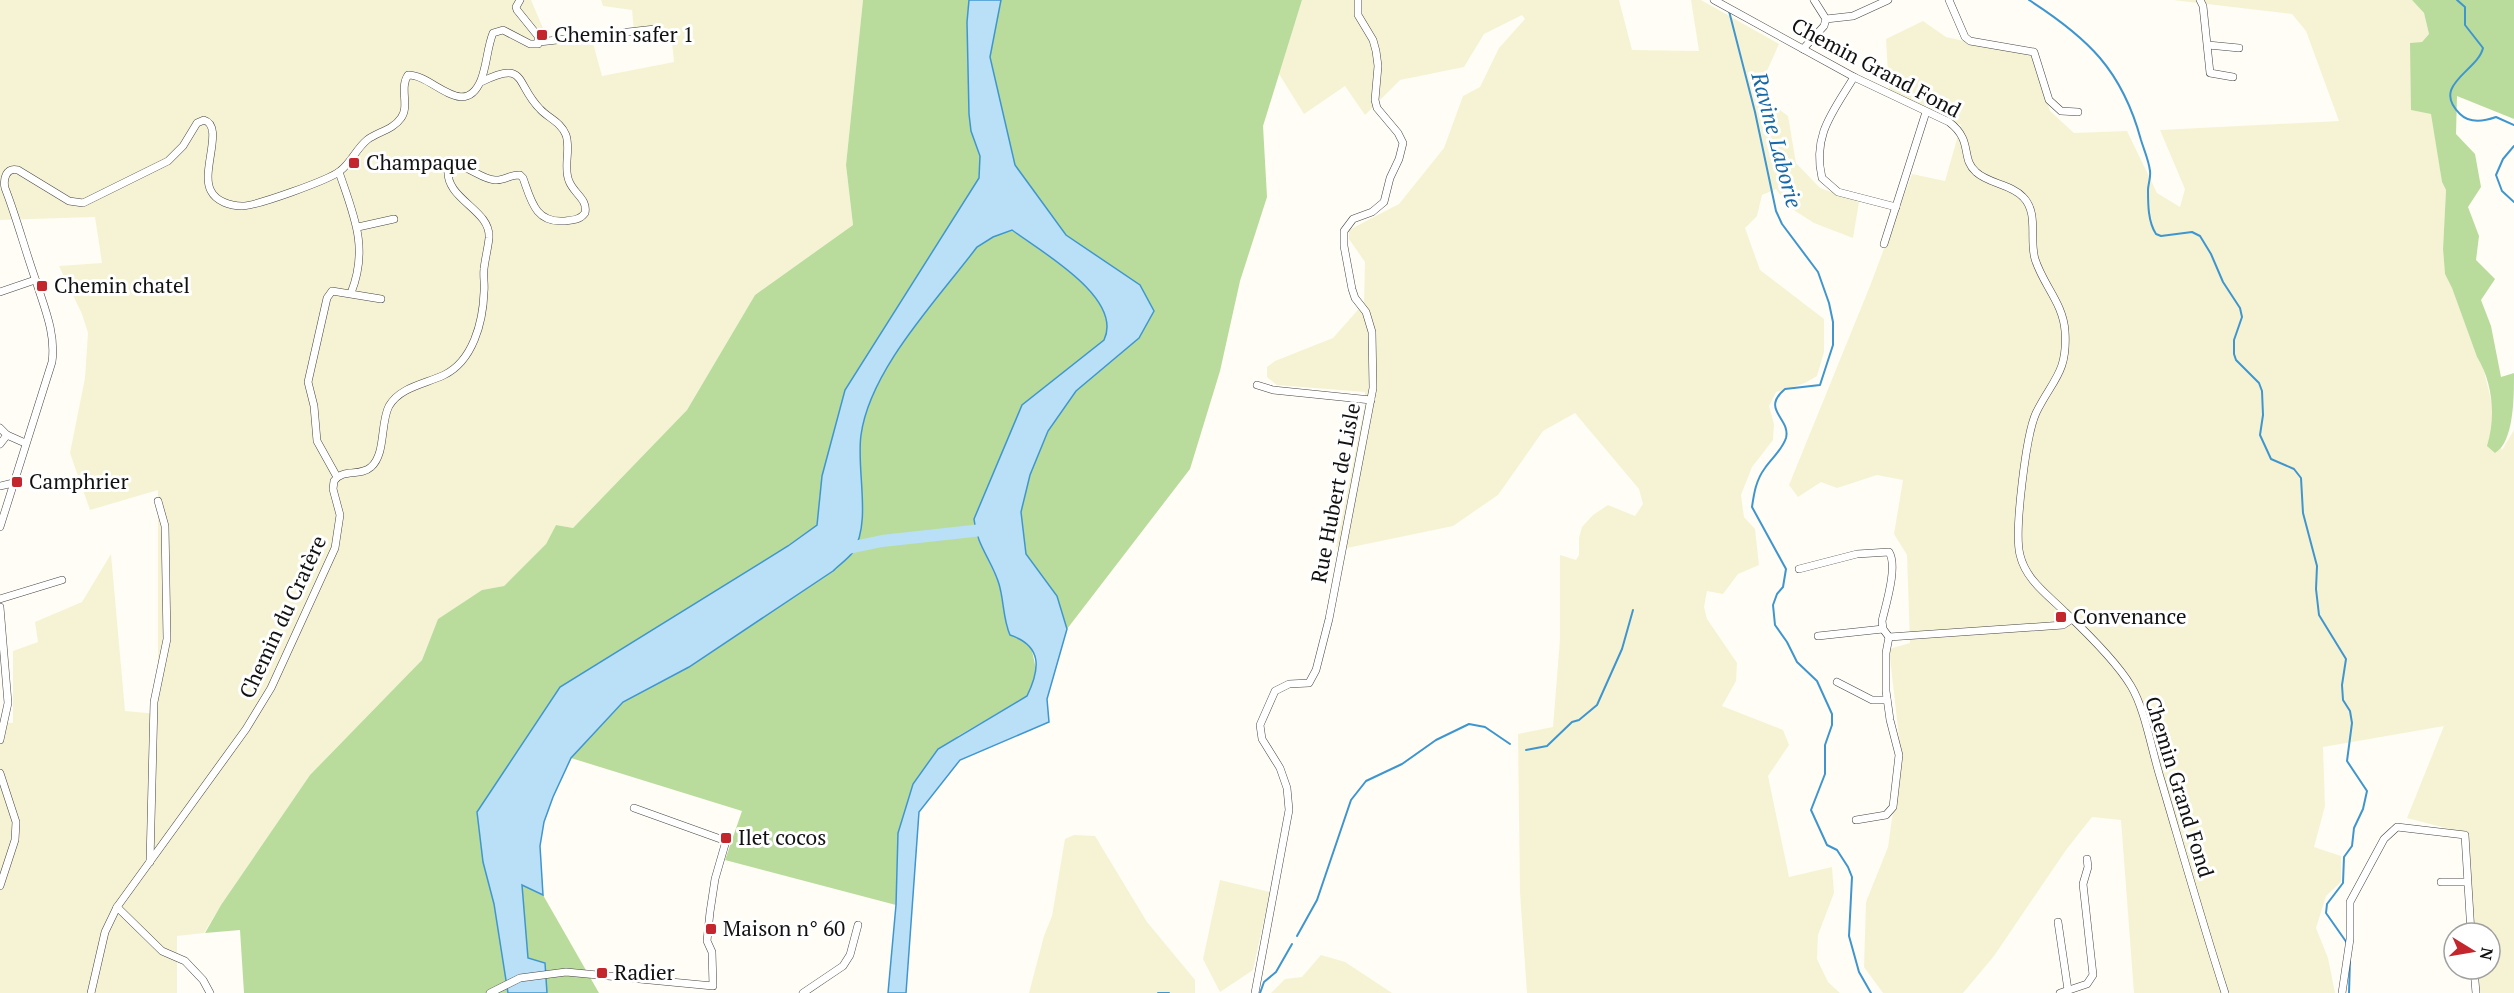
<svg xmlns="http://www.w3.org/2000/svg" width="2514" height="993" font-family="'PT Serif',serif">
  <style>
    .farmland { fill: #f6f3d4 }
    .forest { fill: #b9dc9c }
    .water { fill: #b9e0f7; stroke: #3f96cf; stroke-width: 1.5 }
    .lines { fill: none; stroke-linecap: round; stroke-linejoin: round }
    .stream { stroke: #3f96cf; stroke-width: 2 }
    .river { stroke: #b9e0f7; stroke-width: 12 }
    .minor-casing { stroke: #444; stroke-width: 8 }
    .minor { stroke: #fff; stroke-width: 7 }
    .poi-dot { fill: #c4262e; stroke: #fff; stroke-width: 2 }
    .labels { text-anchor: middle; stroke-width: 6; stroke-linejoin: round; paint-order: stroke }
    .poi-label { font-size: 21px; fill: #111; stroke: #fff; text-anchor: start }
    .street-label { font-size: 21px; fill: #111; stroke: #fff }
    .water-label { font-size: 22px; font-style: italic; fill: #1768a6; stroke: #fff }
  </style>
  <rect width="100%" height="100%" fill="#fffdf5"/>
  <g class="farmland">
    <polygon points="0,0 531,0 549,42 593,43 602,76 674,62 671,33 634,31 632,10 603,6 601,0 863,0 846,165 853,225 755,295 687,410 573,528 556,525 546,544 504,586 482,590 438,619 422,660 310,775 221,905 204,933 177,936 177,993 0,993 0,722 13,723 13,651 38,642 35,622 82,602 111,554 125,711 158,714 158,490 90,510 70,453 85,378 88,333 82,314 59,266 102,263 95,217 0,220"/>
    <polygon points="1302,0 1619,0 1632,50 1699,51 1691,0 1701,0 1779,44 1757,93 1788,116 1796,163 1820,188 1859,202 1853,238 1814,223 1789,207 1776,189 1762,195 1757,216 1745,228 1760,270 1824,319 1824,352 1817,376 1805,383 1776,392 1769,406 1774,424 1773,440 1752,467 1741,495 1744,517 1755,529 1759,565 1738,574 1723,594 1707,591 1704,607 1707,619 1737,663 1736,681 1722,706 1783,730 1789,745 1768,776 1789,877 1832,867 1834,893 1818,935 1817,959 1828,982 1840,993 1527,993 1520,893 1518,734 1553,727 1560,639 1560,555 1576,560 1579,555 1579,538 1582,527 1593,515 1608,505 1635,516 1643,504 1639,489 1575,413 1543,431 1498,495 1453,526 1347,548 1336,547 1365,405 1365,392 1277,385 1267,377 1267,367 1275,361 1333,338 1364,303 1365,262 1349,239 1349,230 1399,204 1444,148 1463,96 1480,87 1499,48 1525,19 1522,15 1484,34 1464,67 1400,80 1365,115 1345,86 1304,114 1279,74"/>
    <polygon points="2173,0 2412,0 2424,13 2429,34 2422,42 2442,182 2446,190 2443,249 2445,274 2452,288 2477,357 2483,367 2492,404 2492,429 2502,450 2514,430 2514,993 2479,993 2477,969 2490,969 2490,933 2474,933 2469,834 2407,818 2444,726 2323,747 2325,806 2314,847 2341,856 2341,882 2326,896 2316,928 2328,958 2335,993 2134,993 2121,820 2092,817 2066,850 1994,956 1963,993 1883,993 1864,967 1866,902 1888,847 1901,755 1889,649 1910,643 1907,555 1894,534 1903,480 1877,475 1837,488 1821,482 1798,497 1789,485 1870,286 1912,174 1945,181 1961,125 1889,90 1886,39 1923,21 1946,37 2032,56 2050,111 2074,133 2127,131 2157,193 2180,207 2185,189 2160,130 2339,121 2306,31 2292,14"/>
    <polygon points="1074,835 1095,836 1147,922 1195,980 1195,993 1029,993 1044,936 1052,916 1065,839"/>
    <polygon points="1220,880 1270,892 1253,970 1220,992 1203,959"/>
    <polygon points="1321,955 1345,962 1392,993 1271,993 1285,979 1302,977"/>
  </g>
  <g class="forest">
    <polygon points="863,0 969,0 967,22 969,114 971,131 980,156 979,178 845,390 822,476 817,525 788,546 477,811 483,862 494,904 508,993 244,993 240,930 205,933 221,905 310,775 422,660 438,619 482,590 504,586 546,544 556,525 573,528 687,410 755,295 853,225 846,165"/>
    <polygon points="1001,0 1302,0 1263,126 1267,197 1240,281 1220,371 1190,469 1067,629 1057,596 1026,554 1021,512 1030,475 1048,431 1076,391 1139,338 1154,311 1139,285 1066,235 1015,165 990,57"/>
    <path d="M 2412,0 L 2514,0 L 2514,119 L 2457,96 L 2456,134 L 2475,154 L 2481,187 L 2468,207 L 2479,236 L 2476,260 L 2495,279 L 2481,300 L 2491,326 L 2501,377 L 2514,373 C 2514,398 2514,442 2495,453 L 2487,446 C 2496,417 2493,383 2477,357 L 2452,288 L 2445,274 L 2443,249 L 2446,190 L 2442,182 L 2431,114 L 2411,110 L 2410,43 L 2422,42 L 2429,34 L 2424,13 Z"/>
    <path d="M 1011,230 C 1040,251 1124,298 1104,340 L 1022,405 L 976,534 L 999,584 L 1007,628 L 1011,635 L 1024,640 L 1031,646 L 1036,669 L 1034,682 L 1027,696 L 958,736 L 898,833 L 896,905 L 725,860 L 742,811 L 571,758 L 623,702 L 689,667 L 833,571 C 839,565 848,559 853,552 C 872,522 856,469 861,435 C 870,369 938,299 977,246 L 993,237 Z"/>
    <polygon points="522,884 543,895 599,993 547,993 545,963 528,958"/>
  </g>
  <path class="water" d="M 969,0 L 1001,0 L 990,57 L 1015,165 L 1066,235 L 1140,285 L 1154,311 L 1139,338 L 1076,391 L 1048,431 L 1030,475 L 1021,512 L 1026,554 L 1057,596 L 1067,629 L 1047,699 L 1049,722 L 960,760 L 919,812 L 906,993 L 888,993 L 896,905 L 898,833 L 913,784 L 938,749 L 1027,696 C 1040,669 1043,646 1010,635 C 1003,619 1004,601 999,584 C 992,561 976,544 974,519 L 1022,405 L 1104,340 C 1124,298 1040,251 1012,230 L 993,237 L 977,247 C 938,299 870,369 861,435 C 856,469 872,522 853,552 C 848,559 839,565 833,571 L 689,667 L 623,702 L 571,758 L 553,797 L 544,822 L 540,846 L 543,895 L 522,885 L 528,958 L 545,963 L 547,993 L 508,993 L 494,904 L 483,862 L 477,812 L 560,687 L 788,546 L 817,525 L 822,476 L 845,390 L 979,178 L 980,156 L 971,131 L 969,114 L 967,22 Z"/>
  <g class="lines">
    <g class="stream">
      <path d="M 2029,0 C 2088,38 2122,70 2141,140 C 2144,150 2149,161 2150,171 C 2151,178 2148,184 2148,190 C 2148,204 2148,222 2156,234 L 2161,236 L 2192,232 L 2200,236 L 2211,254 L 2223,282 L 2240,308 L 2242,317 L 2234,340 L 2234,354 L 2236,360 L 2259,383 L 2262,391 L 2263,415 L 2260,435 L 2271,459 L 2294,469 L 2301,478 L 2303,513 L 2317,566 L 2316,589 L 2319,615 L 2346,659 L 2342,685 L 2343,700 L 2350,711 L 2352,723 L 2347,761 L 2367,791 L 2363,809 L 2354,828 L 2352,846 L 2344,857 L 2343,883 L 2327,904 L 2326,913 L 2347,943"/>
      <path d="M 2457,0 L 2465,7 L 2465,25 L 2483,48 C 2478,71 2430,85 2460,114 C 2470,124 2485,121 2496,117 L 2514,125"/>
      <path d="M 1729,11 L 1755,112 L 1776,211 L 1782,224 L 1818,272 L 1829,303 L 1833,322 L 1833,345 L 1820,385 L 1785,389 C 1760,410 1791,418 1786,438 C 1782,450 1772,458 1765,468 C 1756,480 1754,493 1752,507 L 1786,569 L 1783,587 L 1777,594 L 1773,605 L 1775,625 L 1787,642 L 1797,662 L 1817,681 L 1832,714 L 1832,725 L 1825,745 L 1825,774 L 1811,810 L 1827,845 L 1837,850 L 1848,867 L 1852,877 L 1849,936 L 1859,972 L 1871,993"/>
      <polyline points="2514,146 2503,159 2496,175 2502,191 2514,202"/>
      <polyline points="1526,750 1547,746 1572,722 1579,720 1597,705 1622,649 1633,610"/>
      <polyline points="1297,936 1317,900 1351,800 1366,781 1402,764 1436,740 1469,724 1485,727 1510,744"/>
      <polyline points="1158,993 1169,993"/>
      <polyline points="1260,993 1264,982 1276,972 1292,944"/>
      <polyline points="2349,993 2350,960"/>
    </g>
    <polyline class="river" points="839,550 882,541 991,529"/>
    <defs>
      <g id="minor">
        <path d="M 1714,0 L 1854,77 L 1949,122 C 1974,141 1960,158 1976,172 C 1989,184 2011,184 2023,197 C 2039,213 2029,239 2035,259 C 2043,285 2063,303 2065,331 C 2068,373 2052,380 2036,413 C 2026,435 2014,532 2020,555 C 2026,580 2047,594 2065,612 C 2084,630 2118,664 2131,686 C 2145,709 2152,752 2161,780 C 2182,851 2202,922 2225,993"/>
        <polyline points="1949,0 1965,37 1970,41 2034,52 2049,100 2061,111 2078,112"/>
        <polyline points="2200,0 2203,6 2210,73 2233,77"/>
        <polyline points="1826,19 1853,16 1888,0"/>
        <polyline points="539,42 655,29"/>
        <polyline points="2208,45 2239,48"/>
        <polyline points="1803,49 1824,26 1826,19 1814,0"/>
        <path d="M 1854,77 C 1833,112 1812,135 1822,178 L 1838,192 L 1896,207"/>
        <path d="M 339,172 C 354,216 369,248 351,293"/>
        <polyline points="358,227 394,219"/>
        <polyline points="1884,244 1926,112"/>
        <polyline points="0,292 35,280"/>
        <polyline points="1257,385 1273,390 1371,400"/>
        <polyline points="0,428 7,435 25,443"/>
        <polyline points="0,444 7,435"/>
        <polyline points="337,477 317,441 314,406 308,382 327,298 332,291 381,299"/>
        <polyline points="0,486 13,483"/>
        <path d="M 0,527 L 52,362 C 56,333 44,307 36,281 C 25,250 17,219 5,188 C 3,179 6,167 18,170 L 69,201 L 83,203 L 168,161 L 183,146 L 197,123 L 204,120 C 225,126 200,172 211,191 C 216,201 230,206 242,206 C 256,206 329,180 340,171 C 351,163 356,149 367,140 C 377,132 393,130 401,118 C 410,106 399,88 408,75 C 432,74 464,121 481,80 C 487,65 487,48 493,33 L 503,30 L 530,44 L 538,44 L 538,36 L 517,10 L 516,7 L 520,0"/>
        <path d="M 1799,569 L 1857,554 L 1889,552 C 1898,566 1886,604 1882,621 L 1883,629 L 1889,637 L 2063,625 L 2072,619"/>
        <polyline points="0,599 62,580"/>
        <polyline points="0,607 8,703 0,740"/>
        <polyline points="1818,636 1883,629"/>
        <polyline points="1837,682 1872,700 1887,700"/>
        <polyline points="0,773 16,822 15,840 0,886"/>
        <polyline points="1856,820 1886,815 1893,807 1899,755 1890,720 1886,691 1886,653 1889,637"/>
        <polyline points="150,862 154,702 167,639 165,526 158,501"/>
        <polyline points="2441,882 2467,882"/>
        <polyline points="117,907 162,951 185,961 203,980 210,993"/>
        <polyline points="2058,922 2068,990"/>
        <polyline points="2474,969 2476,993"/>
        <path d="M 91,993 L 105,932 L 117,907 L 246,729 L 271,688 L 335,548 L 340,515 L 333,489 L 334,481 C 343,468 360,477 371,467 C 386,454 380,423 389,406 C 400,387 425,384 444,375 C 473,361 483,322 484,292 C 485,285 483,277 484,269 C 485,259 488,248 489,238 C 491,209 445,200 448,169 L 452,166 C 468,164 480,179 495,180 C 504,181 511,174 520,175 L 523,178 C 531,200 535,223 564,221 C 573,220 580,220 585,213 C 588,199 574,194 569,181 C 563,167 571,150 566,135 C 561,122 548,118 540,109 C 515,84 527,59 481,82"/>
        <polyline points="490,993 520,978 566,972 713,986 712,952 707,941 710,912 715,879 726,841 634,808"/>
        <polyline points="803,993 843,966 850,955 858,925"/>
        <polyline points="1255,993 1289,810 1287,788 1280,768 1262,739 1260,725 1275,691 1289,684 1309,683 1316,670 1329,619 1373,388 1372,332 1366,312 1355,298 1352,289 1344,246 1344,231 1353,219 1372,212 1384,202 1390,178 1399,159 1403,143 1398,133 1377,108 1375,100 1378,66 1376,51 1373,40 1358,15 1358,0"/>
        <polyline points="2060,993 2087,984 2093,975 2083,884 2088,867 2087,859"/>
        <polyline points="2342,993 2350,939 2350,902 2384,839 2397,827 2465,835 2471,933"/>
      </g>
    </defs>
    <use href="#minor" class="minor-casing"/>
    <use href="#minor" class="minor"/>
  </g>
  <g class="poi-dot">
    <rect x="536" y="29" width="12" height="12" rx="3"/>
    <rect x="348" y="157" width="12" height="12" rx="3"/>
    <rect x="36" y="280" width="12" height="12" rx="3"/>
    <rect x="11" y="476" width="12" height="12" rx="3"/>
    <rect x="2055" y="611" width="12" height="12" rx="3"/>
    <rect x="720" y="832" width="12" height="12" rx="3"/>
    <rect x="705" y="923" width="12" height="12" rx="3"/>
    <rect x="596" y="967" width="12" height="12" rx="3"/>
  </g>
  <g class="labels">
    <g class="poi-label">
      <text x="554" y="42">Chemin safer 1</text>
      <text x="366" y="170">Champaque</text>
      <text x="54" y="293">Chemin chatel</text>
      <text x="29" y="489">Camphrier</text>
      <text x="2073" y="624">Convenance</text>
      <text x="738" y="845">Ilet cocos</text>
      <text x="723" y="936">Maison n° 60</text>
      <text x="614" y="980">Radier</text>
    </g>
    <g class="street-label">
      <text transform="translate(1876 68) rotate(28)" y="7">Chemin Grand Fond</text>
      <text transform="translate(1336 493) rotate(-79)" y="7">Rue Hubert de Lisle</text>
      <text transform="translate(283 617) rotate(-65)" y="7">Chemin du Cratère</text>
      <text transform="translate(2179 787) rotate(73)" y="7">Chemin Grand Fond</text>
    </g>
    <g class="water-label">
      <text transform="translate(1777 140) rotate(75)" y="8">Ravine Laborie</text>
    </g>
  </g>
  <g transform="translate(2472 951) rotate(101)"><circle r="28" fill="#ffffff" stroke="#a0a0a0" stroke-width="1.5"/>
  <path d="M0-4.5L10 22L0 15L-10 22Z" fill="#c4262e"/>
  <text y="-9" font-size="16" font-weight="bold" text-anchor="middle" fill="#111111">N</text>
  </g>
</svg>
